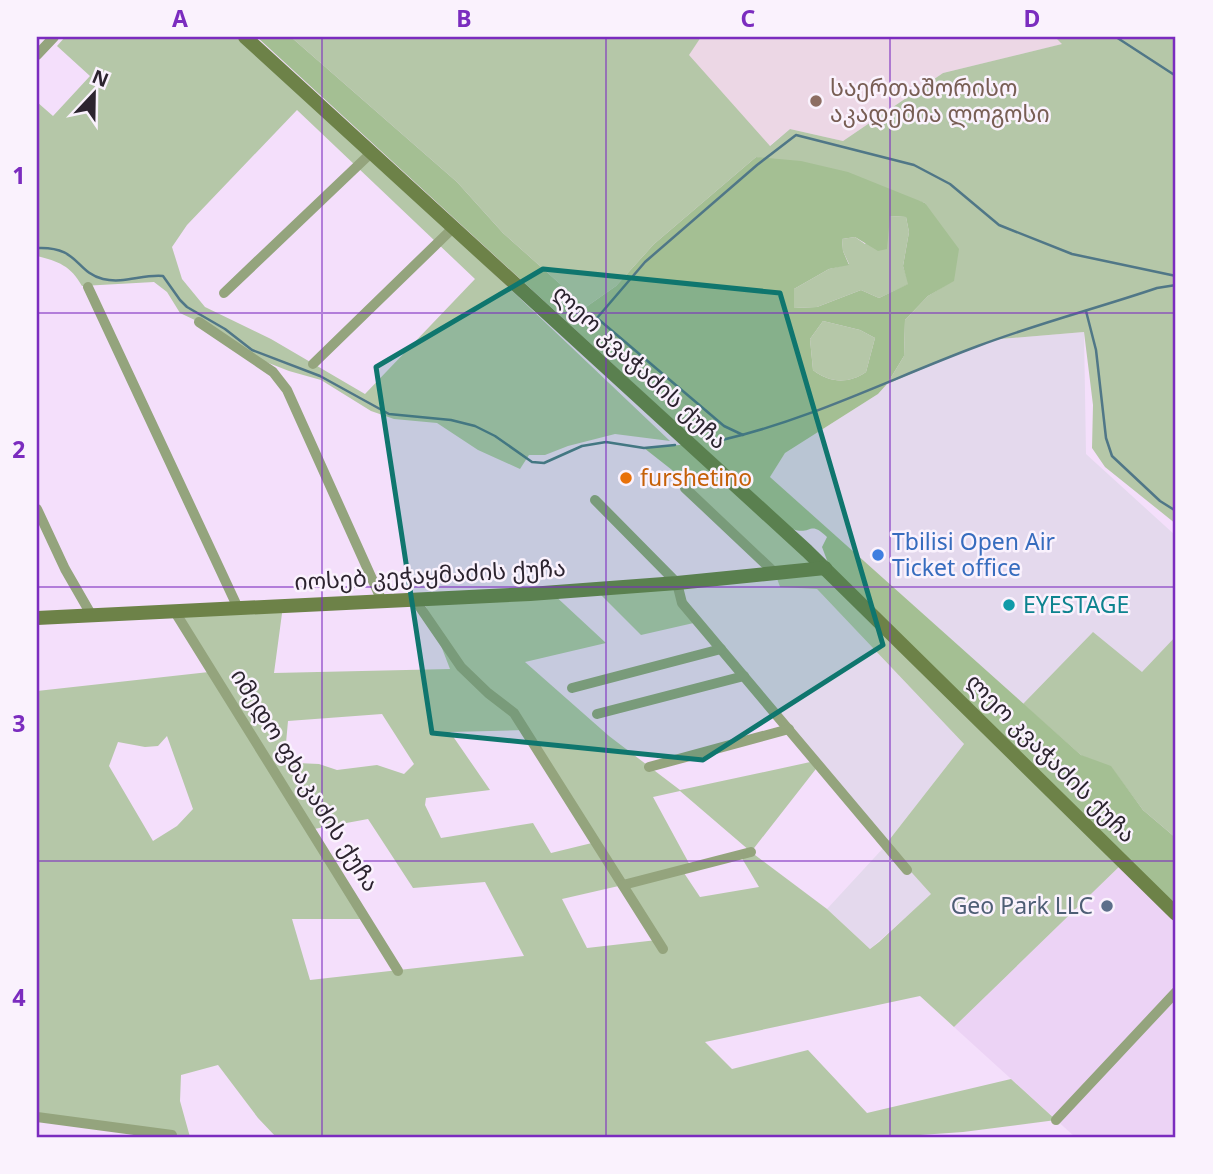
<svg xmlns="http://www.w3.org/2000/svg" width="1213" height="1174" font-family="Georgia,'Noto Sans Georgian',serif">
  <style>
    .commercial { fill: #e4d9ed }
    .built { fill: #ecd3f5 }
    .education { fill: #ecd7e5 }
    .green { fill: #b5c7a8; fill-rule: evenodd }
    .forest { fill: #a4bf93; fill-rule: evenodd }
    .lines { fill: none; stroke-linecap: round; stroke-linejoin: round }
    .stream { stroke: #507787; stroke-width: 2.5 }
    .street { stroke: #94a47d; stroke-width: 10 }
    .secondary { stroke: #6d8248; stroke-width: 14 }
    .marked { fill: #0f766e; fill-opacity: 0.2; stroke: #0f766e; stroke-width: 5; stroke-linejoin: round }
    .grid { fill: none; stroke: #7b2cbf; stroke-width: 2; stroke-opacity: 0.55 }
    .education-dot { fill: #8d6e63; stroke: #faf2fd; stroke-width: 2.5 }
    .food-dot { fill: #e8710a; stroke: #faf2fd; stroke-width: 2.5 }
    .shop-dot { fill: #3f7fe0; stroke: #faf2fd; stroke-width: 2.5 }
    .culture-dot { fill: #0f9aa8; stroke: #faf2fd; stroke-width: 2.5 }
    .service-dot { fill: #5c6f8a; stroke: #faf2fd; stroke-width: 2.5 }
    .labels { text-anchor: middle; stroke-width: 5; stroke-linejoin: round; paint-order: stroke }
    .education-label { font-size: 23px; fill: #785e54; stroke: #faf2fd; text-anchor: start }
    .street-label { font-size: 23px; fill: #2c242f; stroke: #faf2fd }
    .food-label { font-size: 23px; fill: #c56008; stroke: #faf2fd; text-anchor: start }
    .shop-label { font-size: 23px; fill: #366cbe; stroke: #faf2fd; text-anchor: start }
    .culture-label { font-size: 23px; fill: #0d838f; stroke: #faf2fd; text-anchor: start }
    .service-label { font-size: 23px; fill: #4e5e75; stroke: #faf2fd; text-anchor: end }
    .neatline { fill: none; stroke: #7b2cbf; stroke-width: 2.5 }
    .grid-label { font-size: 23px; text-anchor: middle; font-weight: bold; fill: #7b2cbf }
  </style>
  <rect width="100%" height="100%" fill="#f4dffb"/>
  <g class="commercial">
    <polygon points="1084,332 1086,454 1176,536 1176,636 1143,672 1028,700 1023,704 770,477 785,453 878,394 887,384 979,345 1000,339"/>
    <polygon points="775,573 780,587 817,589 964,744 886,844 932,894 870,949 827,909 886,845 682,603 677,583"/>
  </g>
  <polygon class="built" points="1124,862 1176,914 1176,1137 1075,1137 954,1027"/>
  <polygon class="education" points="701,37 1055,37 1063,44 943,73 843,141 790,129 769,146 688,55"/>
  <g class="green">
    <path d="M 65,37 L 238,37 L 370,156 L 670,441 L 615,434 L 568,446 L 545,455 L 529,455 L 520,469 L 478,450 L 437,423 L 394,419 L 371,411 L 321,380 L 289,371 L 251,356 L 199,322 L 180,313 L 167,292 L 154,282 L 82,286 C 71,266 58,261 37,256 L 37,102 L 53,116 L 90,76 L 57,46 ZM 297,110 L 475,279 L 365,394 L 271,339 L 205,307 L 182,279 L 172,247 L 187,225 Z"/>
    <polygon points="291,37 701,37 689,55 770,146 790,129 843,141 943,73 1062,44 1055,37 1176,37 1176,524 1105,467 1092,448 1093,405 1084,332 1000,339 979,345 887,384 904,356 905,320 928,296 954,280 925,203 756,157 654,244 616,286 586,307 503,233 457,182"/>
    <polygon points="890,216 906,217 909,232 903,266 909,284 879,298 861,290 817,307 794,308 794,289 829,269 849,264 843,251 842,239 855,237 865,244"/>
    <path d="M 823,321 L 860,330 L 875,338 L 866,372 C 849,384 829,383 813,370 L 810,339 Z"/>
    <path d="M 726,477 L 1124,862 L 954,1027 L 920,996 L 705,1042 L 732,1069 L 808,1050 L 867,1113 L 1011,1079 L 1056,1120 L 963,1132 L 892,1137 L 276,1137 L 258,1118 L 218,1065 L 181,1075 L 180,1101 L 190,1137 L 129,1131 L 37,1117 L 37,691 L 209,672 L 175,612 L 283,606 L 274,673 L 450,669 L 423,599 L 551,592 L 606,643 L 525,662 L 609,736 L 680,790 L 815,761 L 819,765 L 751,852 L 827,909 L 870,949 L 879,942 L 931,894 L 886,844 L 964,744 L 817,589 L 780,587 L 775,573 L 685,488 L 711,485 ZM 382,714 L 414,764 L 404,774 L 377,765 L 337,770 L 319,764 L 297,763 L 277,755 L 286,743 L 288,721 ZM 525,730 L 596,842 L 551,853 L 533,823 L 441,838 L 425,805 L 426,798 L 490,790 L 450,732 ZM 167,736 L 193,809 L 177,826 L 153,841 L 109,766 L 118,742 L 145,747 L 158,746 ZM 680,791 L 750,851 L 740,855 L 759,887 L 700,897 L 682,870 L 691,867 L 653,797 ZM 368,819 L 413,888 L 485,882 L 524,956 L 310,980 L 292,919 L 370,919 L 314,829 ZM 623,885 L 657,940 L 587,948 L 562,899 Z"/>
    <polygon points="677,583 698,622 641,635 595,589"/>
    <polygon points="1093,632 1142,672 1176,636 1176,838 1143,810 1111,767 1082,756 1023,704"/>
  </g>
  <g class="forest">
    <path d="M 257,37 L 291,37 L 457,182 L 503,233 L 586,307 L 616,286 L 654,244 L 756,157 L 801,161 L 848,172 L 925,203 L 959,249 L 954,281 L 928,296 L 905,320 L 904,356 L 887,384 L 878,394 L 785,453 L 770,477 L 1081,755 L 1111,766 L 1143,810 L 1176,838 L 1176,907 L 828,563 L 822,547 L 827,537 C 809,519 812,536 792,529 ZM 890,216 L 906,217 L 909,232 L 903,266 L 908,284 L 879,298 L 861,290 L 817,307 L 794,308 L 794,289 L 829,269 L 849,265 L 843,251 L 842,239 L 855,237 L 878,251 L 887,249 ZM 823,321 L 860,330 L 875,338 L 866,372 C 849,384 829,383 813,370 L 810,339 Z"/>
    <polygon points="691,444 726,477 711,485 685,488 672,470 644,448"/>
  </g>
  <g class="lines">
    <g class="stream">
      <polyline points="1116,37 1176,76"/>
      <path d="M 37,248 C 79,246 75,272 103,279 C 124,284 143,274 163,276 L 180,300 L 187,307 L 225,329 L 252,350 L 320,376 L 389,414 L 451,420 L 475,426 L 495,436 L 532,462 L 544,463 L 582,446 L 606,442 L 644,448 L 675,445"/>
      <polyline points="1086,311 1096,350 1106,438 1112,456 1160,501 1176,511"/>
      <polyline points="743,435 724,426 597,318 645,262 757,165 796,135 914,165 950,184 999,225 1072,254 1176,276"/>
      <path d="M 722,440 C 812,419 892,378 978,346 C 1036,324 1098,308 1157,288 L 1176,285"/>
    </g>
    <g class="street">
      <polyline points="37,55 54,37"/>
      <polyline points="88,287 238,608"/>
      <polyline points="224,293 371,153"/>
      <polyline points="199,322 273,372 287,390 382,601"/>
      <polyline points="313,364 454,227"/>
      <polyline points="685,488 775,573"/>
      <polyline points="595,500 677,583 682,603 907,870"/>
      <polyline points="37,509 65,569 92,616"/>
      <polyline points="415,600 461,667 488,693 514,713 663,949"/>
      <polyline points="175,612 398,971"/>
      <polyline points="572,688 721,649"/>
      <polyline points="597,714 744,676"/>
      <polyline points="649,767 789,729"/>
      <polyline points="623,885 751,852"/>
      <polyline points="37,1117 172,1135"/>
      <polyline points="1056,1120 1176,992"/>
    </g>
    <g class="secondary">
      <polyline points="245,37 807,551 1176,914"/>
      <polyline points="37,618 530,594 677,583 825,568"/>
    </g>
  </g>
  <path class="marked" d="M 543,269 L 780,293 L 883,645 L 703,760 L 432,733 L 376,367 Z"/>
  <path class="grid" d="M 322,37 L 322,1137M 606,37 L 606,1137M 890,37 L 890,1137M 37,313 L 1176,313M 37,587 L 1176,587M 37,861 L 1176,861"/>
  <circle class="education-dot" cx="816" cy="101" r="7"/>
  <circle class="food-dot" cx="626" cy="478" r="7"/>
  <circle class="shop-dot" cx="878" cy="555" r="7"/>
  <circle class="culture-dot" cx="1009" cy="605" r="7"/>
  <circle class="service-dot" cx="1107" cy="906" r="7"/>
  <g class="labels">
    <g class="education-label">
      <text x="830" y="96">საერთაშორისო<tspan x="830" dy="26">აკადემია ლოგოსი</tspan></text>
    </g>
    <g class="street-label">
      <text transform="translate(640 367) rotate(43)" y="8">ლეო კვაჭაძის ქუჩა</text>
      <text transform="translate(430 575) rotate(-3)" y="8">იოსებ კეჭაყმაძის ქუჩა</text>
      <text transform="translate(1051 758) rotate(45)" y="8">ლეო კვაჭაძის ქუჩა</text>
      <text transform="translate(305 780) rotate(58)" y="8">იმედო ფხაკაძის ქუჩა</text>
    </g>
    <g class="food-label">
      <text x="640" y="486">furshetino</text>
    </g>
    <g class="shop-label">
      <text x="892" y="550">Tbilisi Open Air<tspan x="892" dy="26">Ticket office</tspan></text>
    </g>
    <g class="culture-label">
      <text x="1023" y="613">EYESTAGE</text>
    </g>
    <g class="service-label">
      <text x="1093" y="914">Geo Park LLC</text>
    </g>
  </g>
  <rect width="1213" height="1174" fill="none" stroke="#faf2fd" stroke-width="77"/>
  <g transform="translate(94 94) rotate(22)" stroke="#faf2fd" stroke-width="5" paint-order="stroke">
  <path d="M0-5L12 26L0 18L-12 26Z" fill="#2c242f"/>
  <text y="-10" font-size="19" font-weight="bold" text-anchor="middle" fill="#2c242f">N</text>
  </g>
  <rect x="38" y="38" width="1136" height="1098" class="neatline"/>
  <g class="grid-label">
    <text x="180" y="27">A</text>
    <text x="464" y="27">B</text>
    <text x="748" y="27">C</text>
    <text x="1032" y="27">D</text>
    <text x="19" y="184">1</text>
    <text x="19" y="458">2</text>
    <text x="19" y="732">3</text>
    <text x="19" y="1006">4</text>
  </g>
</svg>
